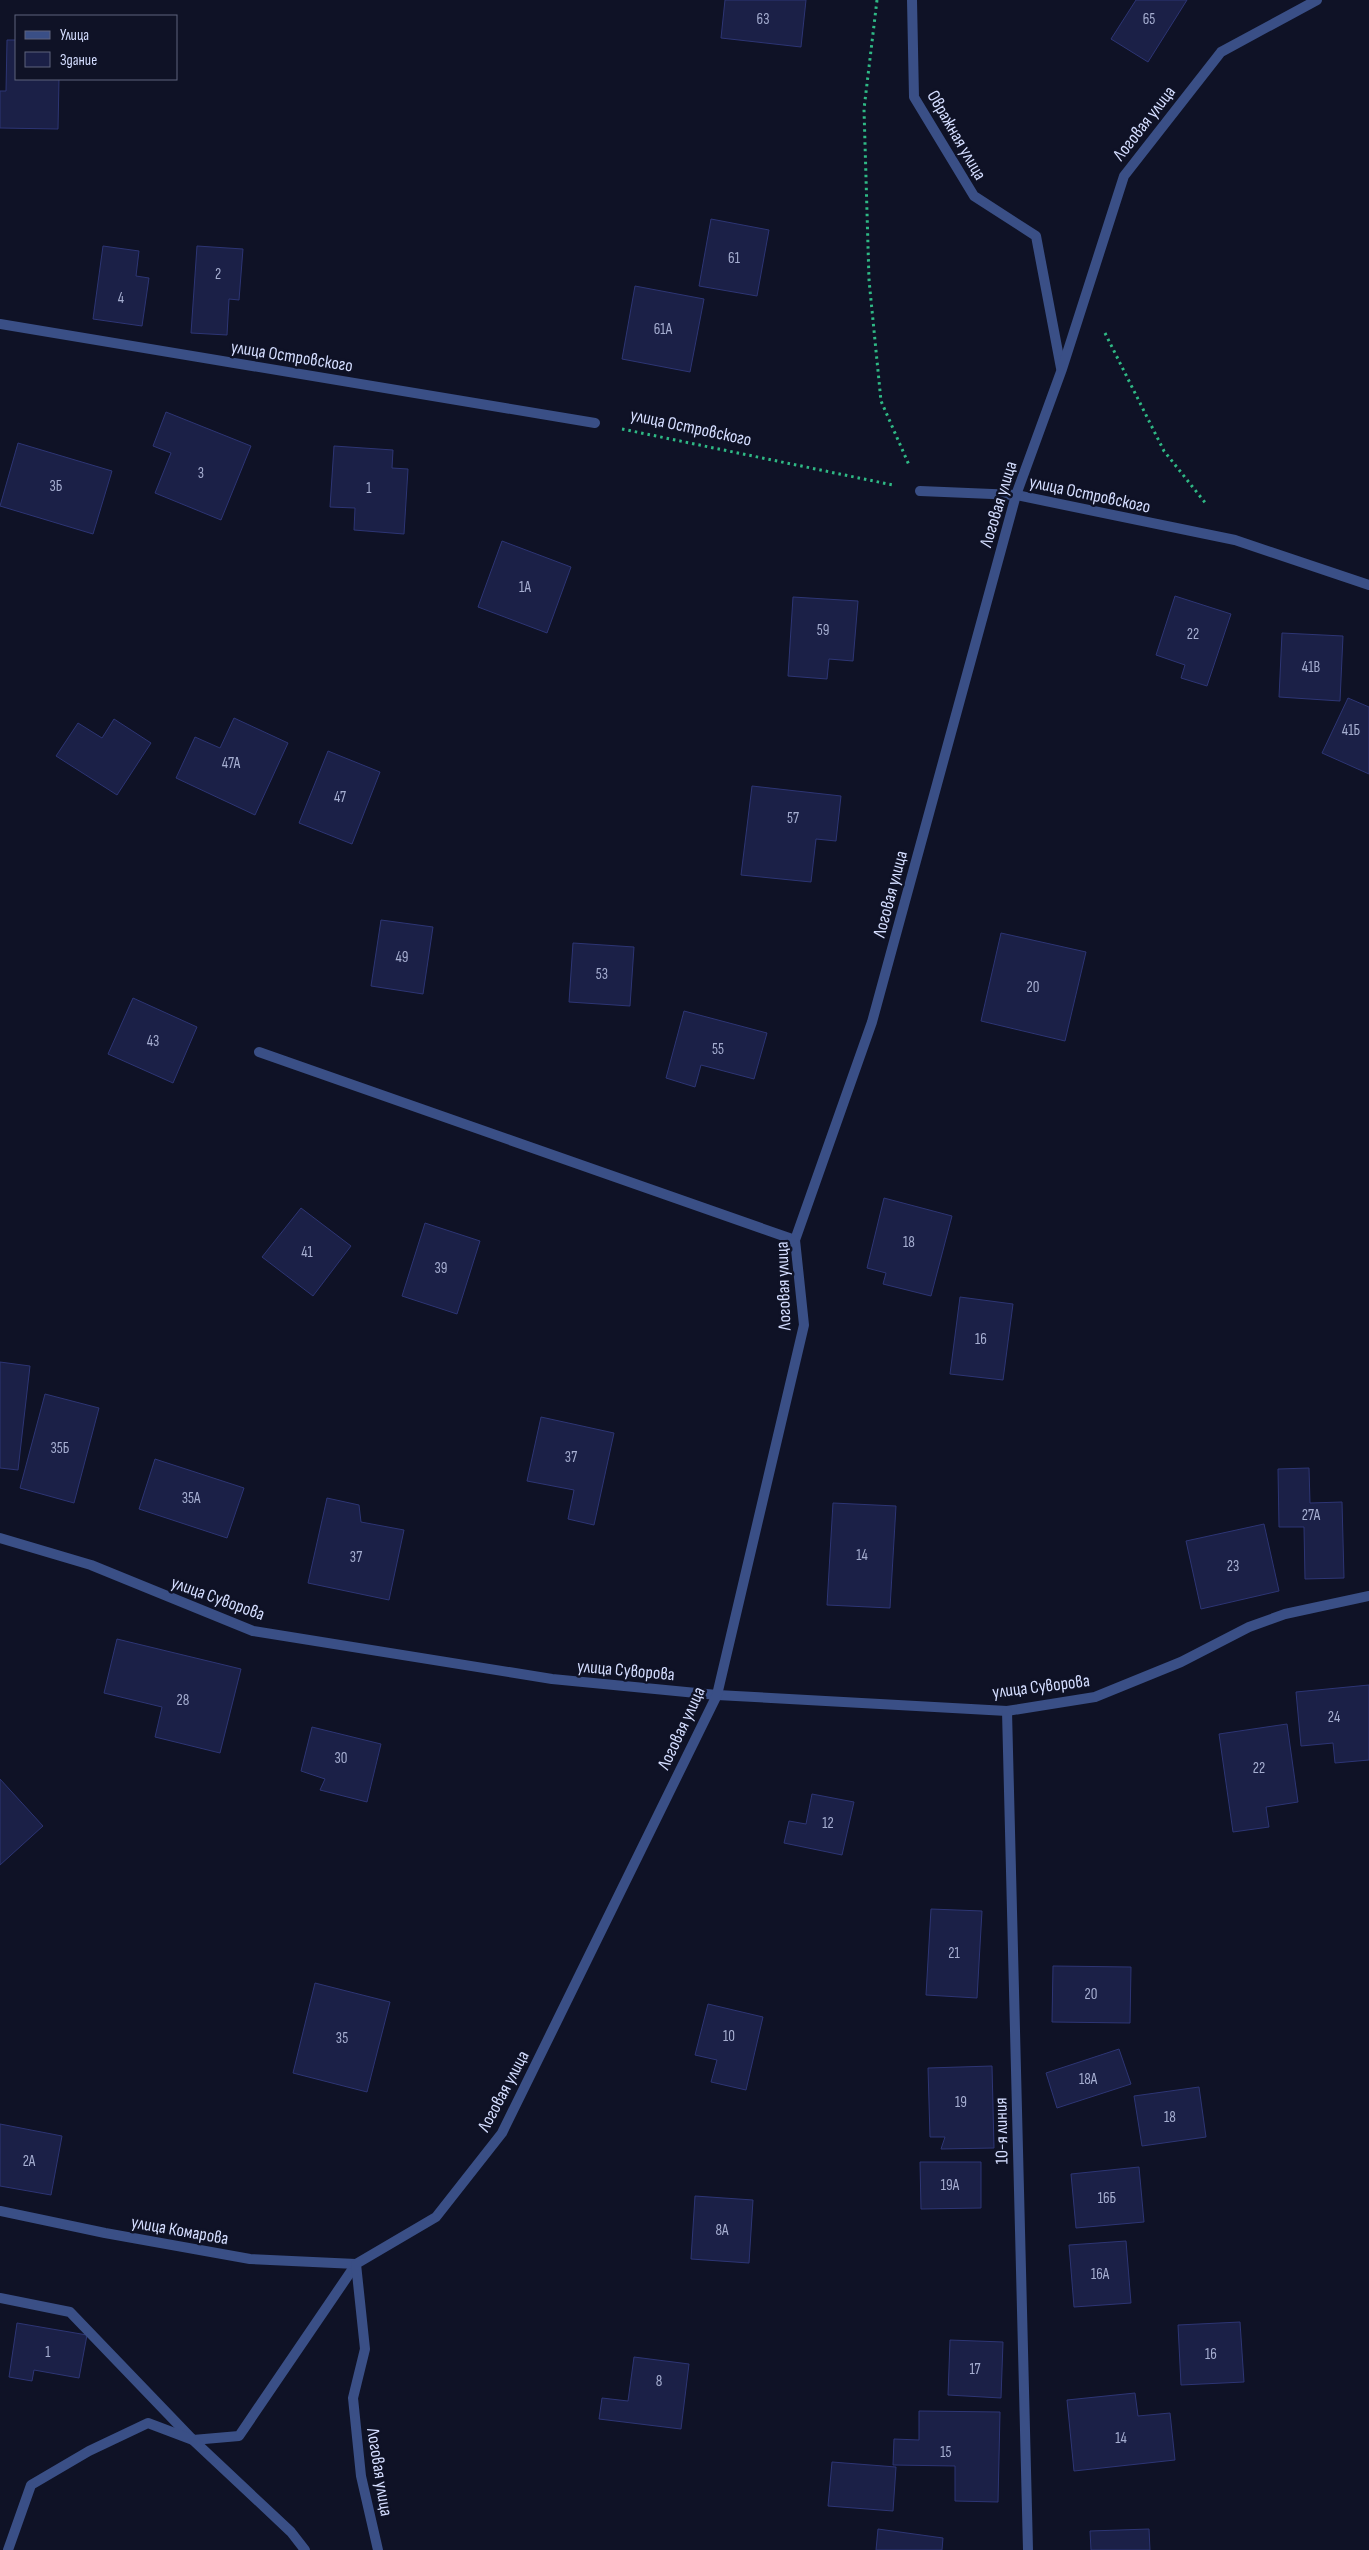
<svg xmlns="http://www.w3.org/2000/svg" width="1369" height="2550" font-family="'Sofia Sans Condensed',sans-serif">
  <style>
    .building { fill: #1b2047; stroke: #2d3574 }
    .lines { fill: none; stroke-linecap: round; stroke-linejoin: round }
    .path { stroke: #2fb985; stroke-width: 3; stroke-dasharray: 2.5 4; stroke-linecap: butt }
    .lane { stroke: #3a4f86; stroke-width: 10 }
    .street { stroke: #3a4f86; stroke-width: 10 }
    .labels { text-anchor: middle; stroke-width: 5; stroke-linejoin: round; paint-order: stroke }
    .number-label { font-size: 15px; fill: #a6aed1 }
    .street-label { font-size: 18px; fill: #d4ddff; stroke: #0f1226 }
  </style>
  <rect width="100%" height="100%" fill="#0f1226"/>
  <g class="building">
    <polygon points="725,0 806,0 801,47 721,38"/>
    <polygon points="1136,0 1187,0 1148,62 1111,39"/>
    <polygon points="7,40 16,40 16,79 59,79 58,129 0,128 0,91 6,91"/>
    <polygon points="711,219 769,230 757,296 699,286"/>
    <polygon points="103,246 139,251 136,276 149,278 142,326 93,319"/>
    <polygon points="197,246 243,249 239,300 229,299 227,335 191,333"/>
    <polygon points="635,286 704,299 690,372 622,359"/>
    <polygon points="166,412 251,446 221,520 155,493 171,453 153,446"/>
    <polygon points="18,443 112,471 93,534 0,506"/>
    <polygon points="334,446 393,450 392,468 408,469 404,534 354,530 355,508 330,507"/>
    <polygon points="502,541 571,567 547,633 478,607"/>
    <polygon points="1175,596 1231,614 1207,686 1181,678 1185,665 1156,655"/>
    <polygon points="793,597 858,601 853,661 829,659 827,679 788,676"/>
    <polygon points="1282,633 1343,636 1340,701 1279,697"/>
    <polygon points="1348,698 1369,707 1369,774 1322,753"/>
    <polygon points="234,718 288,743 255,815 176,778 195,737 220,748"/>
    <polygon points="114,719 151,743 117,795 56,756 78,723 102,738"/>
    <polygon points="328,751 380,772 352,844 299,823"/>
    <polygon points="752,786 841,796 836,841 816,839 811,882 741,875"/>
    <polygon points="381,920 433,927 423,994 371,986"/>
    <polygon points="1001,933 1086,952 1065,1041 981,1021"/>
    <polygon points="573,943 634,947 630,1006 569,1002"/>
    <polygon points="133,998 197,1027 173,1083 108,1054"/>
    <polygon points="684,1011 767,1033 754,1079 701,1065 695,1087 666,1078"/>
    <polygon points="884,1198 952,1216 931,1296 883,1284 886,1273 867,1268"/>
    <polygon points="301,1208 351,1246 313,1296 262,1257"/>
    <polygon points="425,1223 480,1241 457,1314 402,1296"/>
    <polygon points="960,1297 1013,1304 1003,1380 950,1374"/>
    <polygon points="0,1362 30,1366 18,1470 0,1468"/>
    <polygon points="45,1394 99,1408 74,1503 20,1488"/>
    <polygon points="541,1417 614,1433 594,1525 568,1519 574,1490 527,1481"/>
    <polygon points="155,1459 244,1488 227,1538 139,1509"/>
    <polygon points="1309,1468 1310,1503 1342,1502 1344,1578 1305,1579 1304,1527 1279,1527 1278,1469"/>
    <polygon points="327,1498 359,1505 361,1522 404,1530 389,1600 308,1583"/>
    <polygon points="833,1503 896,1506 890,1608 827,1605"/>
    <polygon points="1264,1524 1279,1591 1201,1609 1186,1541"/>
    <polygon points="117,1639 241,1669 220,1753 155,1737 162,1707 104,1693"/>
    <polygon points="1369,1685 1369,1760 1335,1763 1333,1743 1301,1746 1296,1692"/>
    <polygon points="1287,1724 1298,1802 1266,1807 1269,1827 1233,1832 1219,1734"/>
    <polygon points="312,1727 381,1744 367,1802 320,1790 325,1779 301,1771"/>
    <polygon points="0,1779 43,1826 0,1865"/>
    <polygon points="812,1794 854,1802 842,1855 784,1843 789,1821 806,1824"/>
    <polygon points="931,1909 982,1911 977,1998 926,1995"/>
    <polygon points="1053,1966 1131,1967 1130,2023 1052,2022"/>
    <polygon points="315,1983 390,2002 367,2092 293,2073"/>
    <polygon points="708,2004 763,2017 746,2090 711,2082 717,2060 695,2055"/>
    <polygon points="1119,2049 1131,2084 1057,2108 1046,2073"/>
    <polygon points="992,2066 994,2148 941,2149 945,2137 930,2137 928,2068"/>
    <polygon points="1199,2087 1206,2137 1142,2146 1134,2096"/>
    <polygon points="0,2124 62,2136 51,2195 0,2186"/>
    <polygon points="920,2162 981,2162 981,2208 921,2209"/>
    <polygon points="1139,2167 1144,2222 1076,2228 1071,2174"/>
    <polygon points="695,2196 753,2200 749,2263 691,2259"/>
    <polygon points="1126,2241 1131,2303 1074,2307 1069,2245"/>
    <polygon points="1240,2322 1244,2382 1181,2385 1178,2325"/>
    <polygon points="17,2323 87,2335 79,2378 34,2370 32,2381 9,2377"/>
    <polygon points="950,2340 1003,2342 1001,2398 948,2395"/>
    <polygon points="634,2357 689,2364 681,2429 599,2419 602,2398 628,2401"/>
    <polygon points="1135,2393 1138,2416 1170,2413 1175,2460 1074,2471 1067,2400"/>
    <polygon points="919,2411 1000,2412 998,2502 955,2501 955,2466 893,2465 894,2439 919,2440"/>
    <polygon points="832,2462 896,2467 893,2511 828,2506"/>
    <polygon points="878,2529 943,2538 942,2550 876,2550"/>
    <polygon points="1149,2529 1150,2550 1091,2550 1090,2531"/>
  </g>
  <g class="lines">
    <g class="path">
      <polyline points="877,0 864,109 869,280 881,401 909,465"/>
      <polyline points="1105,333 1164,451 1207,505"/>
      <polyline points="622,429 893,485"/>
    </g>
    <g class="lane">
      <polyline points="0,2298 70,2312 193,2440 239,2436 356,2264"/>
      <polyline points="8,2550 31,2485 89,2451 148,2423 193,2440 291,2532 305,2550"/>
    </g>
    <g class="street">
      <polyline points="912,0 914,97 974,196 1036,236 1061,368"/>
      <polyline points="0,324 595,423"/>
      <polyline points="920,491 1016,495 1235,540 1369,585"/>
      <polyline points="259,1052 795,1240"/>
      <polyline points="0,1538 91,1565 253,1631 552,1679 717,1695 1007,1711 1095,1697 1181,1662 1249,1627 1285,1614 1369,1596"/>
      <polyline points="1007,1711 1028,2550"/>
      <polyline points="0,2211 105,2233 250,2259 356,2264"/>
      <polyline points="378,2550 361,2476 353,2398 365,2349 356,2264 436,2217 502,2133 717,1695 804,1325 795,1240 872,1022 1016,495 1062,369 1124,176 1221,52 1317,0"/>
    </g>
  </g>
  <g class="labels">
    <g class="number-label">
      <text x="763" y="24">63</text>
      <text x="1149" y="24">65</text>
      <text x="734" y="263">61</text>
      <text x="218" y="279">2</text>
      <text x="121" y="303">4</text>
      <text x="663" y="334">61А</text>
      <text x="201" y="478">3</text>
      <text x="56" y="491">3Б</text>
      <text x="369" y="493">1</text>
      <text x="525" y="592">1А</text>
      <text x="823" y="635">59</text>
      <text x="1193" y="639">22</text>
      <text x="1311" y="672">41В</text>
      <text x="1351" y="735">41Б</text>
      <text x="231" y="768">47А</text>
      <text x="340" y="802">47</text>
      <text x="793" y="823">57</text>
      <text x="402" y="962">49</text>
      <text x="602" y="979">53</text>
      <text x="1033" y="992">20</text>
      <text x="153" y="1046">43</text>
      <text x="718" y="1054">55</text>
      <text x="909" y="1247">18</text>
      <text x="307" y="1257">41</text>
      <text x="441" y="1273">39</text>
      <text x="981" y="1344">16</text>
      <text x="60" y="1453">35Б</text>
      <text x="571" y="1462">37</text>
      <text x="191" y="1503">35А</text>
      <text x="1311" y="1520">27А</text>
      <text x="862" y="1560">14</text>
      <text x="356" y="1562">37</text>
      <text x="1233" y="1571">23</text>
      <text x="183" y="1705">28</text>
      <text x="1334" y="1722">24</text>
      <text x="341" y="1763">30</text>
      <text x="1259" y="1773">22</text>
      <text x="828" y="1828">12</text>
      <text x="954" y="1958">21</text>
      <text x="1091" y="1999">20</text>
      <text x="729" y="2041">10</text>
      <text x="342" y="2043">35</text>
      <text x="1088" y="2084">18А</text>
      <text x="961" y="2107">19</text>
      <text x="1170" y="2122">18</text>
      <text x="29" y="2166">2А</text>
      <text x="950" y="2190">19А</text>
      <text x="1107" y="2203">16Б</text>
      <text x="722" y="2235">8А</text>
      <text x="1100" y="2279">16А</text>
      <text x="48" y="2357">1</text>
      <text x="1211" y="2359">16</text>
      <text x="975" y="2374">17</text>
      <text x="659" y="2386">8</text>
      <text x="1121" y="2443">14</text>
      <text x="946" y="2457">15</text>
    </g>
    <g class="street-label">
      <text transform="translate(1144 123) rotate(-52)" y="6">Логовая улица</text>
      <text transform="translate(957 135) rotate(60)" y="6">Овражная улица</text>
      <text transform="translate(292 356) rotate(9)" y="6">улица Островского</text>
      <text transform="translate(691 427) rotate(12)" y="6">улица Островского</text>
      <text transform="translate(1090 494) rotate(12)" y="6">улица Островского</text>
      <text transform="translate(998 504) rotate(-73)" y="6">Логовая улица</text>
      <text transform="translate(890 894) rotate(-75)" y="6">Логовая улица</text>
      <text transform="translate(783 1286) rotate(-92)" y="6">Логовая улица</text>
      <text transform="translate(218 1598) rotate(20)" y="6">улица Суворова</text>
      <text transform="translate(626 1670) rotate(5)" y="6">улица Суворова</text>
      <text transform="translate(1041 1686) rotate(-7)" y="6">улица Суворова</text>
      <text transform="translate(681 1728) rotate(-65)" y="6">Логовая улица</text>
      <text transform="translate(503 2091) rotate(-62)" y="6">Логовая улица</text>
      <text transform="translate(1001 2131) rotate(-91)" y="6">10-я линия</text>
      <text transform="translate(180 2230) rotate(10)" y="6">улица Комарова</text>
      <text transform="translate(380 2472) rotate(81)" y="6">Логовая улица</text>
    </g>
  </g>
  <rect x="15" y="15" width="162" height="65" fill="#0f1226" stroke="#5e637d"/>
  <rect x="25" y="31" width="25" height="8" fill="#3a4f86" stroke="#5e637d"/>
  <text x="60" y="40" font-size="15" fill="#d4ddff">Улица</text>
  <rect x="25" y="52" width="25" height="15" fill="#1b2047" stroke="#5e637d"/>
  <text x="60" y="65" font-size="15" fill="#d4ddff">Здание</text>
</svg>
